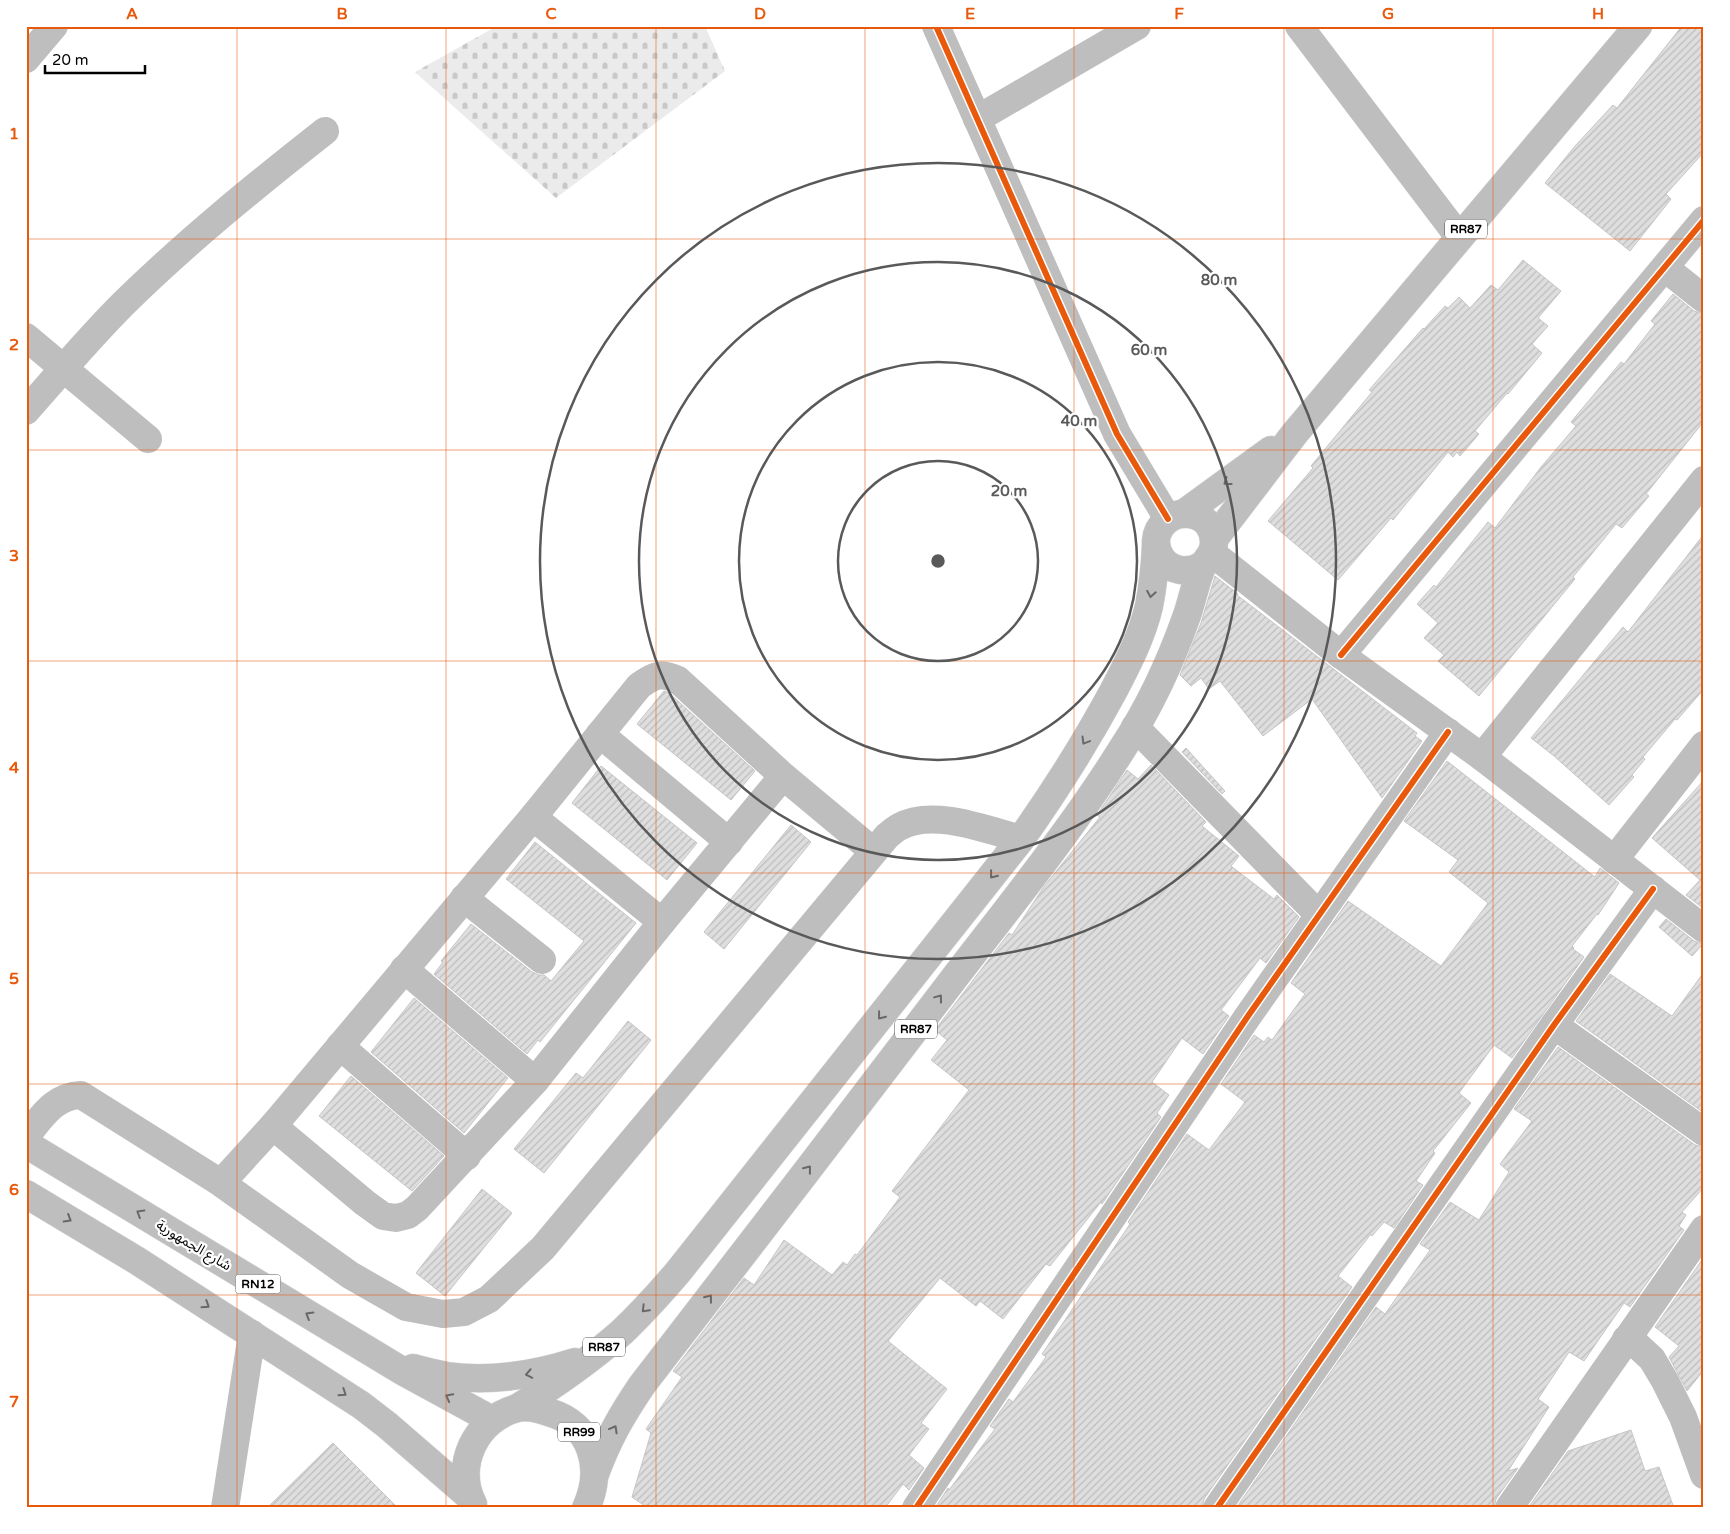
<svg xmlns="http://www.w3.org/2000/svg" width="1730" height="1534" font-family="'Varela Round','Noto Sans Arabic',sans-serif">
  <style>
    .cemetery { fill: url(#cemetery-stones) }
    .building { fill: url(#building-hatch); stroke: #c6c6c6 }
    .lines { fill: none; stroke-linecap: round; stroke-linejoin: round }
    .major-casing { stroke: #dbdbdb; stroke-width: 29 }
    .minor { stroke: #bebebe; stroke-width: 28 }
    .major { stroke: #bebebe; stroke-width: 28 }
    .cycleway-casing { stroke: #fff; stroke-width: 9 }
    .cycleway { stroke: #e8590c; stroke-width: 6 }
    .oneway { stroke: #686868 }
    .grid { fill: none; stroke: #e8590c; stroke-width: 1; stroke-opacity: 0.55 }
    .ring { fill: none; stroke: #595959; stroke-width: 2.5 }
    .labels { text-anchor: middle; stroke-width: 4.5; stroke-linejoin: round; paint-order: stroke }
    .shield { fill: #fff; stroke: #4c4c4c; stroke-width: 1 }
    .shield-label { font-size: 12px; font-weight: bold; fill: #000 }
    .street-label { font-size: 14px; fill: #000; stroke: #fff }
    .centre { fill: #595959; stroke: #fff; stroke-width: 2.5 }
    .ring-label { font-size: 15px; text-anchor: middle; font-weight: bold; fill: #595959; stroke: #fff; stroke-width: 4.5; stroke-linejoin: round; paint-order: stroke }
    .neatline { fill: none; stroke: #e8590c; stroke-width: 2 }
    .grid-label { font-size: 16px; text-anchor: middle; font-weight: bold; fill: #e8590c }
  </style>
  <defs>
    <pattern id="cemetery-stones" width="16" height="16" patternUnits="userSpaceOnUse" patternTransform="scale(1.25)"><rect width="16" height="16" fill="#ebebeb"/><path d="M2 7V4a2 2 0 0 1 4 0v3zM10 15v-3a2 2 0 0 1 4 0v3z" fill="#c8c8c8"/></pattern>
    <pattern id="building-hatch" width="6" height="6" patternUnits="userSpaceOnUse" patternTransform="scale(1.25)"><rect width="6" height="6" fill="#dedede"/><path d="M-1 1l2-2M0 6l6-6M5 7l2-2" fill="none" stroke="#bdbdbd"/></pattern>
  </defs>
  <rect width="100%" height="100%" fill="#fff"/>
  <polygon class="cemetery" points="497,26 705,26 725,71 556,198 415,72"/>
  <g class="building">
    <polygon points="1682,26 1704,26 1704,152 1666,194 1671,199 1630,251 1545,183 1575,146 1613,105 1617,108"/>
    <polygon points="1523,260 1561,291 1538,318 1548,326 1532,344 1542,353 1508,394 1507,393 1475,431 1479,434 1460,456 1457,452 1453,457 1448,452 1393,520 1391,518 1338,580 1268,521 1313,468 1311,466 1372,392 1369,390 1423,328 1424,329 1445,306 1448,308 1459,297 1470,308 1491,285 1498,290"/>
    <polygon points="1673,294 1694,311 1704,314 1704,421 1646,494 1649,496 1622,528 1616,524 1573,577 1575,579 1479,696 1438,661 1444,655 1424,638 1438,623 1417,604 1434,585 1436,587 1488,522 1495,528 1541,467 1576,426 1571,422 1621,362 1624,364 1655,324 1651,321"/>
    <polygon points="1704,534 1704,689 1677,720 1675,719 1643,757 1645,759 1632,775 1634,777 1609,805 1554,756 1531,738 1623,627 1628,632"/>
    <polygon points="1215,576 1238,594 1237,595 1417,733 1415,736 1422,741 1382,798 1312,699 1263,736 1220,681 1209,689 1201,678 1191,686 1180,675 1201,623"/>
    <polygon points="664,691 669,693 755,771 731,800 637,724"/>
    <polygon points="1186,748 1225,791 1222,794 1182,752"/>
    <polygon points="1447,761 1595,877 1600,868 1619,883 1598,915 1597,914 1572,946 1574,948 1573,949 1584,957 1512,1058 1494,1045 1459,1093 1471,1103 1433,1151 1435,1153 1416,1181 1423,1185 1394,1228 1384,1222 1372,1236 1371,1234 1338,1276 1352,1287 1204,1499 1202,1508 935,1508 948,1488 949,1490 995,1429 990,1426 1009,1399 1013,1402 1046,1357 1042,1354 1130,1224 1128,1222 1187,1134 1209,1150 1245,1102 1221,1084 1254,1035 1264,1042 1268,1037 1272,1040 1305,994 1291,983 1348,901 1441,966 1488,903 1449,872 1458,860 1404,821"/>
    <polygon points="1151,765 1206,822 1202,826 1239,856 1231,866 1274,899 1277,895 1299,917 1266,963 1260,958 1221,1010 1229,1016 1203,1054 1182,1038 1152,1082 1169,1095 1157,1113 1161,1117 1102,1204 1101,1202 1050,1266 1046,1264 1003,1319 980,1301 976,1306 940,1278 888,1341 947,1389 921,1423 929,1429 909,1455 924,1468 909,1490 903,1484 885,1508 648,1508 632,1497 651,1433 646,1429 682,1377 673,1371 744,1278 754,1285 784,1240 832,1275 843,1262 847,1265 855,1254 857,1255 900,1197 892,1191 969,1090 931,1060 947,1040 935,1030 1009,933 1012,935 1045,885 1100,817 1097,815 1127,770 1138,779"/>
    <polygon points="601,766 697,843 667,880 572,803"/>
    <polygon points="1704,780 1704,909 1686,895 1700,880 1652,838"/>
    <polygon points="791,825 811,842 724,949 704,932"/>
    <polygon points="535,842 636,923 540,1042 538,1040 527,1054 434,974 443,962 441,961 471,924 532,972 539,975 544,975 551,981 584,941 506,879"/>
    <polygon points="1666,919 1694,941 1703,944 1692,956 1659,927"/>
    <polygon points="1704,972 1704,1113 1576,1021 1610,974 1672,1016"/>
    <polygon points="414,998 508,1078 464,1133 371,1052"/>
    <polygon points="628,1021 651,1040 544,1173 514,1149 576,1073 583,1078"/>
    <polygon points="1558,1047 1695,1145 1704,1147 1704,1187 1682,1212 1686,1215 1679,1226 1684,1230 1630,1307 1624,1303 1584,1361 1569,1352 1538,1399 1549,1407 1508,1471 1518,1468 1496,1499 1494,1508 1236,1508 1376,1307 1385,1314 1430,1250 1420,1244 1450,1202 1479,1220 1509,1172 1500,1164 1532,1121 1514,1109"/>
    <polygon points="351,1076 444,1156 412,1191 319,1116"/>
    <polygon points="482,1189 512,1213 445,1296 416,1273"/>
    <polygon points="1704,1257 1704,1370 1687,1391 1669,1357 1679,1346 1655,1327"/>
    <polygon points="1631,1430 1645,1471 1659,1467 1674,1508 1528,1508 1568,1451"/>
    <polygon points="333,1443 398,1508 267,1508"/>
  </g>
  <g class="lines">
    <defs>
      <g id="major">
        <polyline points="1183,514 1271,450"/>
        <polyline points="1214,539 1295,433 1638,26"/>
        <polyline points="26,1144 404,1372 492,1420"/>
        <polyline points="26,1194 136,1260 361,1405 387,1425 469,1496"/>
        <path d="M 413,1368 C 424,1371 436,1374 447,1376 C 490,1382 534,1375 575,1362"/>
        <path d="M 519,1407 C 556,1384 590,1360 622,1332 C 642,1313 660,1293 678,1272 L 1021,839 C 1055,791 1086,742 1114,690 C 1128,663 1142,636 1149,606 C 1153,586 1155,566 1156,545"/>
        <path d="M 595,1474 C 608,1439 621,1416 642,1385 C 745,1251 850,1116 952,981 C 1011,904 1073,828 1124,746 C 1150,706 1170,663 1186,618 C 1192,602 1195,583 1202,567 C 1207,558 1214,554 1214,541 C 1213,529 1206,518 1194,515 C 1184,512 1174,514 1166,521 C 1140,544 1169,585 1203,565"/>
        <path d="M 473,1504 C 453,1466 476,1418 518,1408 C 527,1406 540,1409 548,1412 C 593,1424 604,1469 586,1508"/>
      </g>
    </defs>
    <use href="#major" class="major-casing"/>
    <g class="minor">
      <polyline points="936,26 1117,434 1168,519"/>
      <polyline points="1299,26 1459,237"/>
      <polyline points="26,59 54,26"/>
      <polyline points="977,119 1137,26"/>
      <polyline points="1665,268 1704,299"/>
      <polyline points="26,337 148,439"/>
      <path d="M 26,411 C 58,375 89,338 123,304 C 186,242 255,186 325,131"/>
      <polyline points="1212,553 1341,655 1482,757 1704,929"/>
      <polyline points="1341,655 1704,220"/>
      <polyline points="1135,727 1319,915"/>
      <polyline points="600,734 729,842"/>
      <polyline points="1482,757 1704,480"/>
      <polyline points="533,817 662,922"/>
      <polyline points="1614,860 1704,745"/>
      <polyline points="464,898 542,960"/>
      <polyline points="404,969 535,1081"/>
      <polyline points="1554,1025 1704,1132"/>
      <polyline points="340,1046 467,1156"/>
      <polyline points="273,1126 365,1203 383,1216 396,1218 408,1215 417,1208 535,1081 662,922 783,776"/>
      <path d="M 26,1136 C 42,1117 54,1096 81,1095 L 221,1183 L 350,1275 L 406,1307 L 443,1314 L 464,1312 L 489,1299 L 543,1248 L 887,836 C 891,833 895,829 899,827 C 933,808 987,830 1021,839"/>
      <path d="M 221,1183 L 273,1126 L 533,817 L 639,686 C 654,675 661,672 678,680 L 783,776 L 873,851"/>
      <polyline points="1626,1339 1639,1347 1652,1359 1665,1381 1683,1417 1704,1475"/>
      <polyline points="225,1508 252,1334"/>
      <polyline points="916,1508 1248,1016 1448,732"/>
      <polyline points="1217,1508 1554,1025 1653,889"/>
      <polyline points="1509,1508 1704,1229"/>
    </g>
    <use href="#major" class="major"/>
    <defs>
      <g id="cycleway">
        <polyline points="936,26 1117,434 1168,519"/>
        <polyline points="1341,655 1704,220"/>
        <polyline points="916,1508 1248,1016 1448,732"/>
        <polyline points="1217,1508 1554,1025 1653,889"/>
      </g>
    </defs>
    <use href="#cycleway" class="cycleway-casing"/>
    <use href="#cycleway" class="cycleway"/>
  </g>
  <defs><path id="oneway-chevron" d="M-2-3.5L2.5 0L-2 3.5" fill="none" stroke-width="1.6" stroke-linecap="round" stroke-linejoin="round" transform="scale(1.25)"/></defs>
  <g class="oneway">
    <use href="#oneway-chevron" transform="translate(1227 482) rotate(144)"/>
    <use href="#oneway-chevron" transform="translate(1151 594) rotate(100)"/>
    <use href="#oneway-chevron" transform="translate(1085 741) rotate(121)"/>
    <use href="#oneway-chevron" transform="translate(993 875) rotate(128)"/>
    <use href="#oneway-chevron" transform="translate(939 998) rotate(-53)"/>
    <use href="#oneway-chevron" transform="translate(881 1016) rotate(128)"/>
    <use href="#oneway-chevron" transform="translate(808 1169) rotate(-52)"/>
    <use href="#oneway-chevron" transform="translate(140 1213) rotate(-149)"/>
    <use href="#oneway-chevron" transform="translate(68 1219) rotate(31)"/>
    <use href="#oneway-chevron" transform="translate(709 1298) rotate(-52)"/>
    <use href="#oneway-chevron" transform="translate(206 1305) rotate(33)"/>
    <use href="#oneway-chevron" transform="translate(645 1309) rotate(135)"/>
    <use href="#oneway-chevron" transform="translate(309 1315) rotate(-149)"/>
    <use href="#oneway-chevron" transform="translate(529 1374) rotate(169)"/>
    <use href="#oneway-chevron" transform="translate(343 1393) rotate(34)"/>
    <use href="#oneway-chevron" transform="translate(449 1397) rotate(-152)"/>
    <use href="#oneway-chevron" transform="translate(614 1429) rotate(-61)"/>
  </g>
  <path class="grid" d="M 237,26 L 237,1508M 446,26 L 446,1508M 656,26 L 656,1508M 865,26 L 865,1508M 1074,26 L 1074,1508M 1284,26 L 1284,1508M 1493,26 L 1493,1508M 26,239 L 1704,239M 26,450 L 1704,450M 26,661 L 1704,661M 26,873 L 1704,873M 26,1084 L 1704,1084M 26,1295 L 1704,1295"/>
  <g class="ring">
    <circle cx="938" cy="561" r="100"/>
    <circle cx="938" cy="561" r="199"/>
    <circle cx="938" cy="561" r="299"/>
    <circle cx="938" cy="561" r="398"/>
  </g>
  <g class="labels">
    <g class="shield">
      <rect x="1445" y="219.5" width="42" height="19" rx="4"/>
      <rect x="895" y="1019.5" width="42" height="19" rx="4"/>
      <rect x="235.5" y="1274.5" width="45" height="19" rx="4"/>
      <rect x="583" y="1337.5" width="42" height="19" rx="4"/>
      <rect x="558" y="1422.5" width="42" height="19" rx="4"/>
    </g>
    <g class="shield-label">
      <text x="1466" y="233">RR87</text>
      <text x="916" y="1033">RR87</text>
      <text x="258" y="1288">RN12</text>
      <text x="604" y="1351">RR87</text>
      <text x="579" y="1436">RR99</text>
    </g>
    <g class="street-label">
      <text transform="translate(194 1245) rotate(31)" y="5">شارع الجمهورية</text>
    </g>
  </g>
  <circle cx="938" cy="561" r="8" class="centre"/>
  <g class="ring-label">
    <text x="1219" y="285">80 m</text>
    <text x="1149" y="355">60 m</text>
    <text x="1079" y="426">40 m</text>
    <text x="1009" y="496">20 m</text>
  </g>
  <rect width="1730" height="1534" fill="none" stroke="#ffffff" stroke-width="55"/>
  <path d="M45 65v8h100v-8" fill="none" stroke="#000000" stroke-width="2.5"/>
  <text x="52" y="65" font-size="15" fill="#000000" stroke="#ffffff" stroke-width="4" paint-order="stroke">20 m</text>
  <rect x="28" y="28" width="1674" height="1478" class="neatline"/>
  <g class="grid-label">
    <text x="132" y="19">A</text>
    <text x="342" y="19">B</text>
    <text x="551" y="19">C</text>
    <text x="760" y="19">D</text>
    <text x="970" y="19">E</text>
    <text x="1179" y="19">F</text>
    <text x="1388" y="19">G</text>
    <text x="1598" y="19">H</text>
    <text x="14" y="139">1</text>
    <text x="14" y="350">2</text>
    <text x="14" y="561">3</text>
    <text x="14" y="773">4</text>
    <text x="14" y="984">5</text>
    <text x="14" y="1195">6</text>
    <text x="14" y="1407">7</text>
  </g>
</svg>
